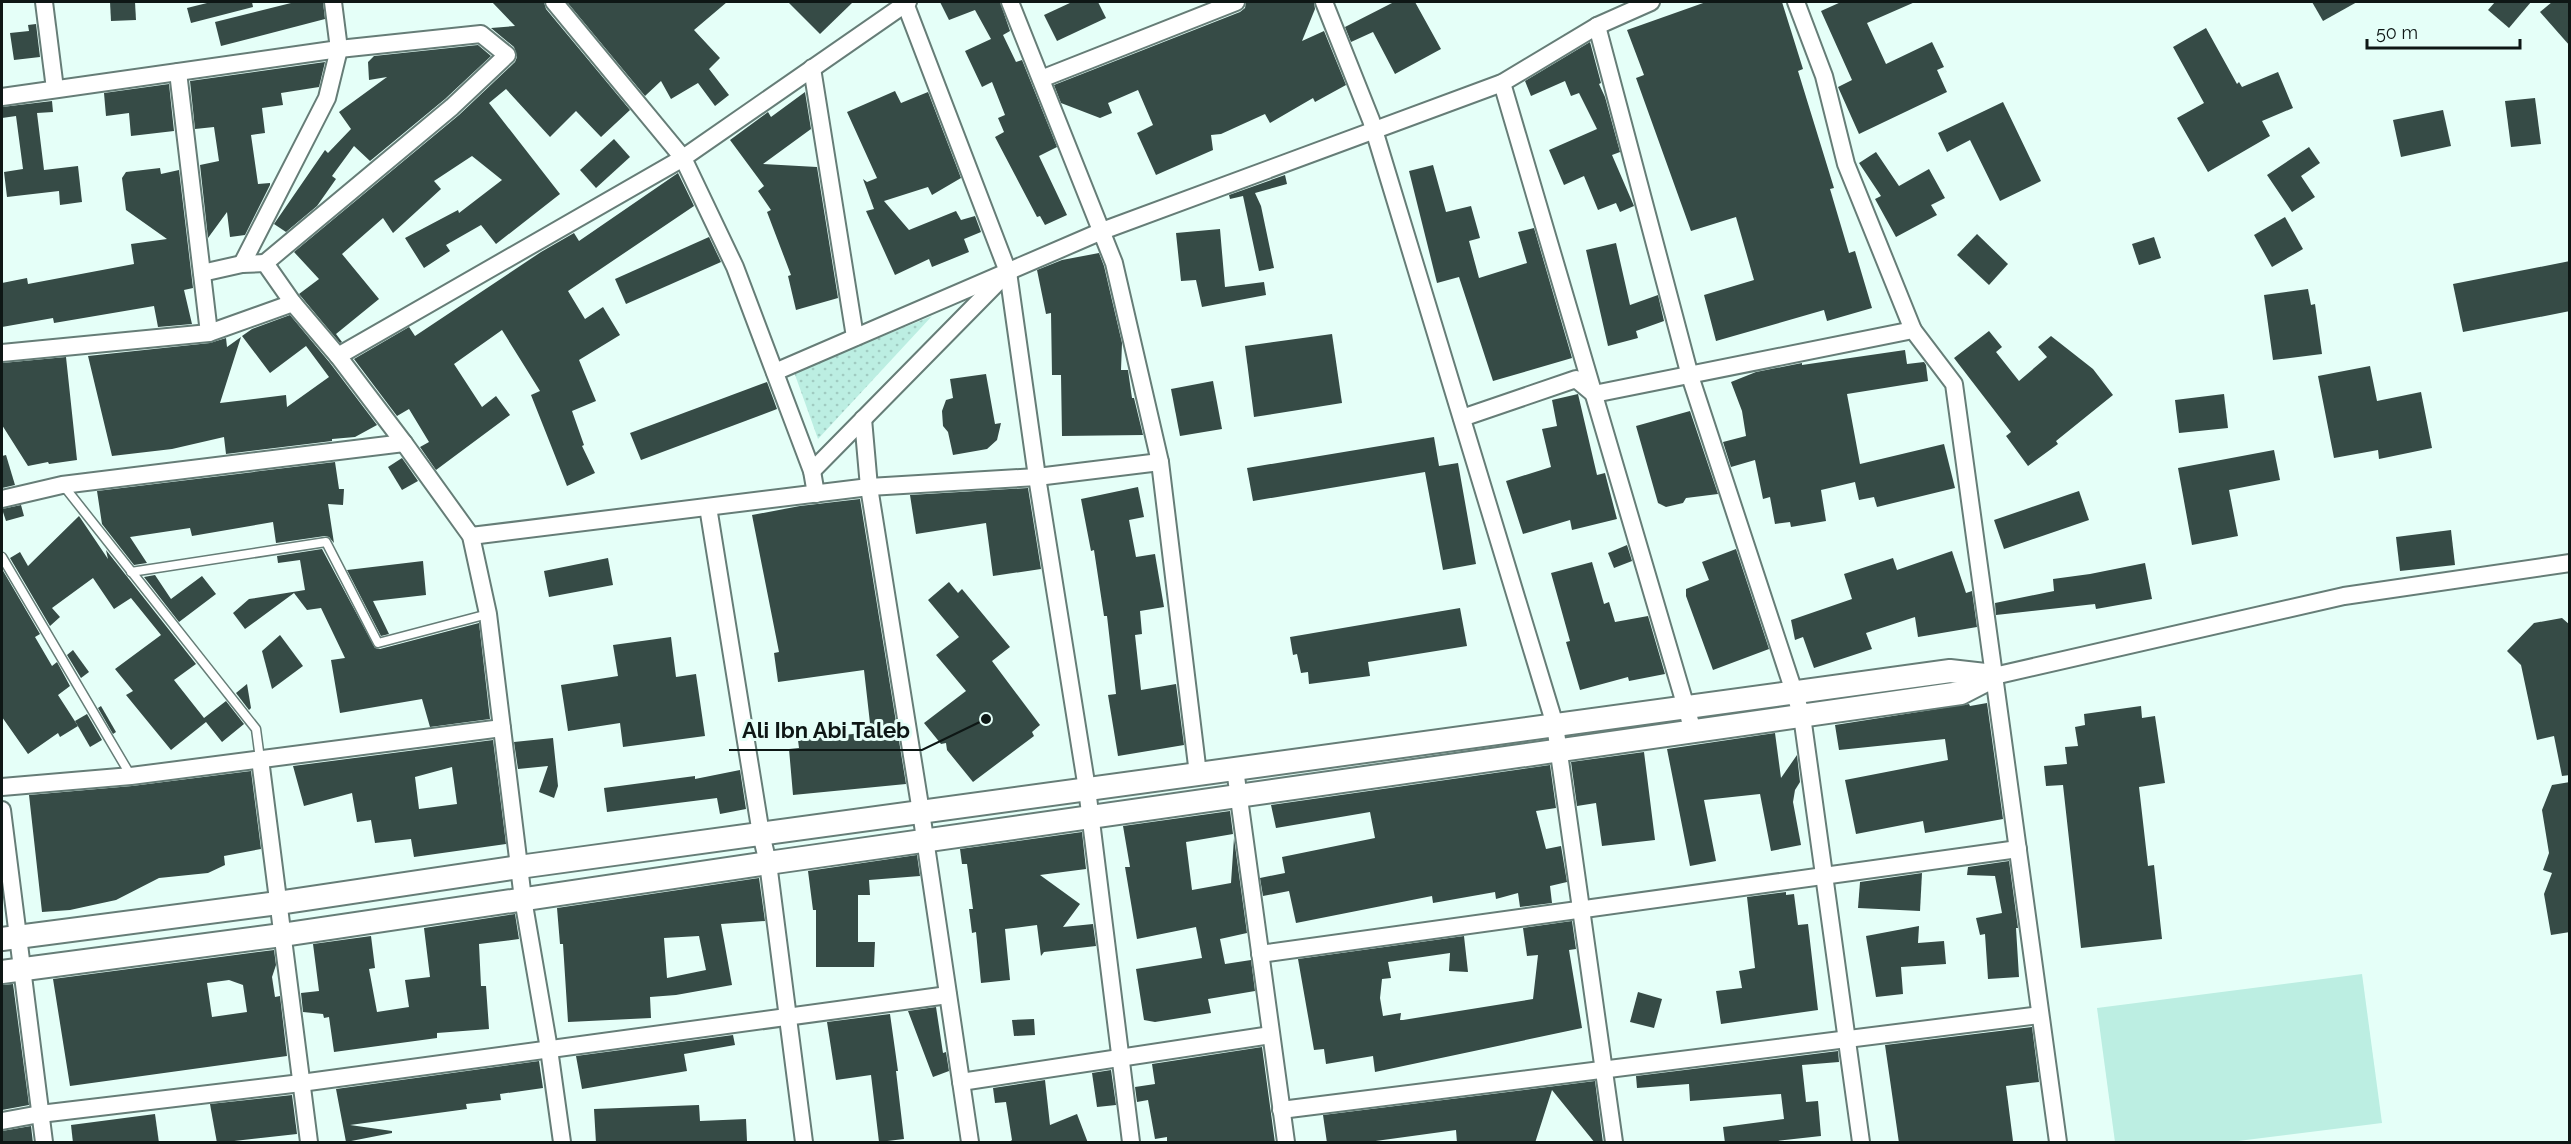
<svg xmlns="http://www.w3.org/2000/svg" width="2571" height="1144" font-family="Raleway,sans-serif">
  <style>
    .grass { fill: url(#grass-dots) }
    .pitch { fill: #bceee2 }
    .building { fill: #364b46; fill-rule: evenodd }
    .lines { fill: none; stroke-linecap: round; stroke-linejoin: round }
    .lane-casing { stroke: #667d77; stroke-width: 11 }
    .street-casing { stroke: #667d77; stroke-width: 20 }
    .secondary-casing { stroke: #667d77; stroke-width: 26 }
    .lane { stroke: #fff; stroke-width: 8 }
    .street { stroke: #fff; stroke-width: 16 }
    .secondary { stroke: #fff; stroke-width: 22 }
    .leader { fill: none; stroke: #0e1715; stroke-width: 2 }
    .callout-dot { fill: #0e1715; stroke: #e5fff8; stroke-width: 2 }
    .callout-label { font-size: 22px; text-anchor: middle; font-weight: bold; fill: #0e1715; stroke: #e5fff8; stroke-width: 6; stroke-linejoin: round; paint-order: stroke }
  </style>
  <defs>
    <pattern id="grass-dots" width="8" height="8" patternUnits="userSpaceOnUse" patternTransform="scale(1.5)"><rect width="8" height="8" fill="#bceee2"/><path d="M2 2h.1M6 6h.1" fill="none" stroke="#a0cbc1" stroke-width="1.8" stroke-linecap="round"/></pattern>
  </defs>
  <rect width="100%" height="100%" fill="#e5fff8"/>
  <polygon class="grass" points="932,316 818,439 794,372"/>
  <polygon class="pitch" points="2362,974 2382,1123 2230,1142 2115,1142 2097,1008"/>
  <g class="building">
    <polygon points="110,2 135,2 136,20 111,21"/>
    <polygon points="211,2 252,2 253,7 191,23 187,8"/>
    <polygon points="295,2 323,2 325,19 221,46 215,22"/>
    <polygon points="492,2 544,2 546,9 630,110 601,137 576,111 550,137 506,89 489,103 560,194 496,244 481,225 446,245 450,251 424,268 405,238 458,210 459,213 502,180 472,156 434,181 441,189 393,233 383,218 342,254 379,299 336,334 342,342 340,343 299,294 319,279 294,252 459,115 515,62 517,57 514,47 491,28 515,26"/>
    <polygon points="567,2 727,2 694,30 720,58 709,69 729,95 715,106 698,83 671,99 661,81 645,96"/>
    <polygon points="788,2 853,2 820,34"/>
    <polygon points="940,2 1000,2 1010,31 1003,35 1016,62 1022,60 1057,147 1039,156 1067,215 1045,225 1040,216 1037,217 995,137 1004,132 998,118 1005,115 992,82 982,87 965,51 991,39 975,10 949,20"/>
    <polygon points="1072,2 1098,2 1106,18 1057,41 1044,15"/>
    <polygon points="1246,2 1314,2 1315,9 1302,41 1324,31 1346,85 1315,102 1313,98 1270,123 1265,114 1221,134 1211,135 1213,150 1156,175 1137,133 1153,125 1138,90 1108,103 1112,113 1100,118 1061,103 1054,85 1240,12 1245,8"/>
    <polygon points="1394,2 1415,2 1441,49 1395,74 1373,32 1351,42 1345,27"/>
    <polygon points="1706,2 1782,2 1803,69 1798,71 1834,188 1830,189 1849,253 1855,251 1872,308 1827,321 1824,310 1716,341 1704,295 1754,280 1736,217 1691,231 1636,78 1644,75 1627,30"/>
    <polygon points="1841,2 1915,2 1867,23 1886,64 1932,42 1944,67 1937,70 1947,92 1859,134 1838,87 1852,80 1821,11"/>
    <polygon points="2312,2 2357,2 2323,21"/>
    <polygon points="2495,2 2531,2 2509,28 2488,10"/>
    <polygon points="2552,2 2570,2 2570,46 2540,12"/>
    <polygon points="36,24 40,57 14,60 10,33 29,31 28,25"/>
    <polygon points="2206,28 2237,84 2239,82 2242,87 2278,72 2293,108 2262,121 2270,136 2208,172 2177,118 2204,103 2173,47"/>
    <polygon points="1590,42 1601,83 1599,84 1605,97 1620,152 1612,155 1634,206 1620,212 1616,203 1598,210 1584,176 1564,185 1549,150 1597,129 1579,93 1571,96 1565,81 1531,96 1525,81"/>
    <polygon points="478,45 491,56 445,99 370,161 354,146 332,176 336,179 317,206 286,232 274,224 325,150 328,153 351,129 339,112 387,77 369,80 368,62 374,56"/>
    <polygon points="325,62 319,87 281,93 283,105 262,108 265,133 251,135 258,184 270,183 270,185 245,235 230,237 227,212 208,238 200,165 219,161 214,127 195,129 190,81"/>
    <polygon points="169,84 174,131 131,136 129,113 106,116 104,93"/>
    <polygon points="895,91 901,103 928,92 961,178 932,195 928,187 884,201 909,230 956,211 961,220 975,216 981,232 964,239 969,252 932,267 929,259 895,275 866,211 874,209 863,179 867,182 877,178 847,112"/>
    <polygon points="805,92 811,129 763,164 817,167 838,298 796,310 788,276 791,275 767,212 771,210 758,191 764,186 730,140 768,112 771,117"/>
    <polygon points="2535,98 2541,144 2511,147 2505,101"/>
    <polygon points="52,101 53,112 37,113 44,170 78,166 82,202 60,205 59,191 7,197 4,172 23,169 16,116 2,118 2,107"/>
    <polygon points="2003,102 2041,181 2000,201 1970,140 1947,152 1938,133"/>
    <polygon points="2443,110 2451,146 2401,157 2393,120"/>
    <polygon points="614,139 630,157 596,188 580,170"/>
    <polygon points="2309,147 2320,163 2301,176 2315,197 2292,212 2267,175"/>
    <polygon points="1876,152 1899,186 1929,169 1945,198 1931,205 1937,215 1896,237 1875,199 1881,196 1859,163"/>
    <polygon points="1433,165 1446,212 1471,206 1480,238 1469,241 1479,278 1527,263 1518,232 1534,228 1572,358 1493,381 1459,277 1437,283 1409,171"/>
    <polygon points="160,168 161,174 179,170 193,288 184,290 192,324 158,327 154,306 54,323 53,318 2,327 2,283 27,278 28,284 134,264 131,244 167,239 126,210 122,178 126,172"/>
    <polygon points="678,173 694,206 568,291 585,319 603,307 620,335 579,360 596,401 572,411 584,445 582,446 595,473 567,486 531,395 540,391 502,330 454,364 482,407 496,396 510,415 436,470 420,447 429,442 409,409 397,416 354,359 409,327 415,336 541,252 574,233 579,241"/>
    <polygon points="1285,175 1287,184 1255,193 1261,206 1274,268 1259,271 1243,196 1230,199 1229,195"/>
    <polygon points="2285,217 2303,249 2272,267 2254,235"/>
    <polygon points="1220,229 1225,287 1264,282 1266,295 1202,307 1196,280 1181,281 1176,233"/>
    <polygon points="1977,234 2008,264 1989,285 1957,255"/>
    <polygon points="709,237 721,262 626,304 615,279"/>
    <polygon points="2154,237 2161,258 2139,265 2132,244"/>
    <polygon points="1616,243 1630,305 1658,295 1664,321 1636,331 1638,338 1608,346 1586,250"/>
    <polygon points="1099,253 1104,266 1122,343 1121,370 1128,370 1132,398 1134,398 1143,435 1062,436 1061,375 1052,375 1051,313 1046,314 1037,270 1062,260"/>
    <polygon points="2570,261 2570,311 2463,332 2453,284"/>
    <polygon points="2308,289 2311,305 2315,304 2322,354 2273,360 2264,295"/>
    <polygon points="290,315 330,363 377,425 355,437 332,439 332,441 226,454 224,437 172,449 112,456 88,356 210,343 226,338 227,347 241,337 220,403 286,395 287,407 329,377 306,346 270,373 242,336 252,329"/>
    <polygon points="1989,331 2002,347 1996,352 2019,381 2047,357 2038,347 2051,336 2093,369 2113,395 2056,441 2058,444 2028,466 2006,436 2011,432 1954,358"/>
    <polygon points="1332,334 1342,403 1254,417 1245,346"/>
    <polygon points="1905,350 1907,364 1924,362 1926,365 1928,381 1847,394 1860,464 1944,444 1955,488 1877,507 1874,497 1859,500 1855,482 1821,490 1826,521 1791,527 1790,522 1775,524 1770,497 1763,499 1755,460 1731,467 1723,442 1746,436 1742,411 1731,382 1756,372 1802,363 1802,365"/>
    <polygon points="66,357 77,460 49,464 48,462 28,466 2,425 2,363"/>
    <polygon points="2370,366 2377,401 2421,392 2432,448 2379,459 2378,450 2334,458 2318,376"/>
    <polygon points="986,374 995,424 1001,423 997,440 987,449 953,455 948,432 943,426 942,411 946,400 953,398 950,379"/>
    <polygon points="1213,381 1222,429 1180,436 1171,389"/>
    <polygon points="767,382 777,409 641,460 630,433"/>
    <polygon points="1578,394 1597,475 1605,473 1617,519 1572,530 1570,520 1523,534 1506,481 1551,467 1542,429 1557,426 1552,400"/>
    <polygon points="2224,394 2228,428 2179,433 2175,400"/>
    <polygon points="1690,411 1718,494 1686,498 1683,503 1666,507 1658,503 1636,426"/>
    <polygon points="1434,437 1439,466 1458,463 1476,564 1443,570 1425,472 1253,501 1247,468"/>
    <polygon points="2274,450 2280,480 2229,490 2238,536 2192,545 2178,468"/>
    <polygon points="6,455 15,485 2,488 2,456"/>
    <polygon points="402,458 418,481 402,490 388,467"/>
    <polygon points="335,462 339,489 344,489 343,505 328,504 334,543 329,537 325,536 276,543 273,522 192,536 190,528 130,537 147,563 134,565 102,524 97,491"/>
    <polygon points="1138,487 1144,517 1129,520 1136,557 1155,554 1164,607 1140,611 1142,634 1135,635 1141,690 1176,684 1184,745 1118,756 1108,695 1116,694 1107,616 1104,616 1094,550 1091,551 1081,499"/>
    <polygon points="1028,488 1041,569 993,576 986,523 916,534 910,495"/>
    <polygon points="2079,491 2089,520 2004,549 1994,520"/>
    <polygon points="860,499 906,784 793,795 789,749 799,748 798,740 871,732 864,670 778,682 774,653 779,652 752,515 800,506"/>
    <polygon points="21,505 24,516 6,521 2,509"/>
    <polygon points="79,516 108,559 106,550 196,664 174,680 204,718 226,701 244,724 222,742 206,722 171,750 126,695 133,691 115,669 161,635 131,598 114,609 93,578 52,608 60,617 50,626 10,558 20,552 28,566"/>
    <polygon points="2451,530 2455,565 2400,571 2396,537"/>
    <polygon points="1627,545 1632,561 1614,568 1608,553"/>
    <polygon points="322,549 375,648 380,649 479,623 490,719 430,727 422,699 340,713 331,660 345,658 321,608 307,610 294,593 245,629 233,613 249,599 305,590 300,560 278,563 277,556"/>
    <polygon points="1736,549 1769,649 1713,670 1686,596 1686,589 1709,580 1702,562"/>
    <polygon points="1952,551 1966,593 1972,591 1977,627 1918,637 1915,617 1866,633 1872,649 1814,668 1803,637 1795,640 1791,620 1852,599 1844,574 1893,558 1897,570"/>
    <polygon points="608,558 613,585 549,597 544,571"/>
    <polygon points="423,561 426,595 373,601 389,634 381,636 347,570"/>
    <polygon points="1592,562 1604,604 1609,602 1615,622 1648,616 1665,674 1629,681 1628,677 1580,690 1566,642 1570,641 1551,573"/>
    <polygon points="2145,563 2152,599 2096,609 2095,604 1996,615 1995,603 2054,591 2053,579 2090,574"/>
    <polygon points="2,569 40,634 35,637 52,666 57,662 70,686 58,695 78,726 60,737 58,733 28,754 2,717"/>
    <polygon points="155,575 171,599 202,576 216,594 179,622 144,577"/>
    <polygon points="949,582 958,593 962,589 1010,647 992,661 1040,725 1032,732 1034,736 973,782 947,750 946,743 941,744 924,723 966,691 936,655 959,637 928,600"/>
    <polygon points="1460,608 1467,646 1368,662 1370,676 1309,684 1308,672 1301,673 1297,654 1293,655 1290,637"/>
    <polygon points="2562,618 2570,625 2570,775 2562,776 2554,736 2537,740 2521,665 2507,651 2534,623"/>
    <polygon points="280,635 303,666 272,689 262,651"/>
    <polygon points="671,637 676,677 696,674 705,736 623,747 620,723 568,731 561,685 618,676 613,645"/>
    <polygon points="73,650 89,672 81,678 67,655"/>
    <polygon points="247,684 251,708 249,710 236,693"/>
    <polygon points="1987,703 2003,819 1925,833 1923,821 1856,834 1845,780 1948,760 1945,739 1839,750 1835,725 1969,704 1970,706"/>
    <polygon points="101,706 116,732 113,734 98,708"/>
    <polygon points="2141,706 2142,718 2155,716 2165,783 2139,787 2148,866 2154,865 2162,939 2081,948 2063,785 2046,786 2044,766 2067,764 2065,747 2078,746 2075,727 2085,725 2084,714"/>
    <polygon points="87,714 102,740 90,747 75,721"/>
    <polygon points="1775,733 1781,778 1797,755 1800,782 1795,790 1793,802 1801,845 1771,851 1760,794 1704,800 1716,861 1690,866 1667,749"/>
    <polygon points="553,738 558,786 554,798 539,792 548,766 518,769 514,742"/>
    <path d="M 493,740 L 506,844 L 414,857 L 411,839 L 375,843 L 371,820 L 357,822 L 352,793 L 304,806 L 293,766 ZM 452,767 L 457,804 L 419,809 L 415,777 Z"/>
    <polygon points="1644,752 1655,840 1602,846 1596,803 1577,806 1571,762"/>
    <polygon points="1550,765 1556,808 1536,811 1546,849 1561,846 1567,882 1550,886 1552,903 1520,907 1518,893 1496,899 1495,892 1433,903 1432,896 1296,923 1289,891 1263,896 1260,878 1285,873 1282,857 1375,838 1370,812 1276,828 1271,805"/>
    <polygon points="740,770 746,809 720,814 717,798 607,812 604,788 695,776 695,779"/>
    <polygon points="251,771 261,849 224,856 225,865 208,873 159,878 116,900 70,910 42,912 29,795 132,786"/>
    <polygon points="2570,782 2570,932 2551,935 2544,894 2552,873 2543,870 2549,853 2542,810 2552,785"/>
    <polygon points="1230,811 1233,834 1186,842 1192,890 1231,883 1234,838 1247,933 1220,939 1225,964 1251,960 1255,991 1208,999 1211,1013 1155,1022 1144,1020 1136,969 1202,958 1196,927 1137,939 1125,867 1130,867 1123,826"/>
    <polygon points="1082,832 1086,869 1040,875 1080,904 1063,927 1093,924 1096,946 1044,952 1041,956 1037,925 1005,929 1010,980 981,983 976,932 972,933 969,909 973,909 967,864 962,864 960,849"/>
    <polygon points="917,855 920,876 869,880 870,895 858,895 858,942 875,942 874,967 816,967 816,910 813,910 808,871"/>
    <polygon points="2009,861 2018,928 2016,928 2019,977 1988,979 1985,934 1980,935 1976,918 2002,913 1995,876 1967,875 1968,867"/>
    <polygon points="1922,873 1920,911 1858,908 1860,882"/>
    <path d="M 759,878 L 765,921 L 721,924 L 732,985 L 676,995 L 650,997 L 651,1018 L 568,1022 L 563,944 L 560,944 L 557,908 ZM 699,936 L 706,970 L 667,978 L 664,938 Z"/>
    <polygon points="1786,892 1786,895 1794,894 1798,925 1808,924 1818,1010 1721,1024 1716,991 1742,988 1739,971 1755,968 1747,897"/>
    <polygon points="515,914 519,939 479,944 481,986 486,986 489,1029 437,1033 437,1038 334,1052 329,1017 324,1018 323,1014 303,1012 301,993 319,991 313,944 371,936 375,968 369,969 377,1012 409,1007 405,980 430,977 424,928"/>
    <polygon points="1572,921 1576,949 1569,950 1582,1028 1375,1072 1373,1056 1326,1064 1324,1049 1314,1050 1298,959 1464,936 1468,972 1449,971 1450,953 1388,962 1391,978 1382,979 1380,998 1383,1016 1401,1013 1400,1020 1403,1020 1533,999 1538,955 1527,956 1523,928"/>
    <polygon points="1919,926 1918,943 1944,941 1946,964 1901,967 1903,994 1876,997 1866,936"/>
    <path d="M 274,950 L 276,965 L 272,977 L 275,997 L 280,996 L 287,1056 L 70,1086 L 53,979 ZM 229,980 L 243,985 L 247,1012 L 212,1017 L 207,983 Z"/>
    <polygon points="13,984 29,1105 2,1110 2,985"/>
    <polygon points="1638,992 1662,999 1654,1028 1630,1022"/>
    <polygon points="936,1007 943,1053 946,1052 949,1071 933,1077 908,1011"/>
    <polygon points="890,1014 898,1071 896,1071 904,1139 879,1142 871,1075 836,1080 827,1022"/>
    <polygon points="1034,1019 1035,1035 1014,1036 1012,1020"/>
    <polygon points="2032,1027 2039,1082 2006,1086 2013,1141 1899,1143 1885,1045"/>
    <polygon points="733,1035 735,1045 684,1054 687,1071 582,1089 576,1056"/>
    <polygon points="1262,1047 1275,1143 1167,1143 1167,1137 1155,1139 1148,1100 1137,1102 1135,1087 1155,1084 1152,1064"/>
    <polygon points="1838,1051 1839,1062 1802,1065 1806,1102 1818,1101 1821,1136 1759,1143 1725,1143 1723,1127 1784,1119 1781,1094 1690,1101 1689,1084 1637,1088 1636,1076"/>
    <polygon points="539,1061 543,1088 500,1094 501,1100 466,1104 467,1109 350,1125 392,1131 392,1133 346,1142 336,1089"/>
    <polygon points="1111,1070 1116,1105 1097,1107 1092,1073"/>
    <polygon points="1045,1080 1050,1125 1077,1114 1088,1143 1008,1143 1012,1140 1006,1102 995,1103 993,1088"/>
    <polygon points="1595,1081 1603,1143 1595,1143 1552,1090 1535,1143 1457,1143 1456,1130 1361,1143 1327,1143 1323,1115"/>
    <polygon points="292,1095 297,1134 217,1143 210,1104"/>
    <polygon points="699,1105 700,1121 746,1119 747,1141 596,1143 594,1109"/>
    <polygon points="155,1114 159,1143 73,1143 71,1125"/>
    <polygon points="31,1126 33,1143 2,1143 2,1131"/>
  </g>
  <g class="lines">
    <defs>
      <g id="lane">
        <polyline points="63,485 256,729 260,759"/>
        <polyline points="2,557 131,776"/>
        <polyline points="131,572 326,542 378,643 488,614"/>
      </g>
      <g id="street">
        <polyline points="44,2 55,89"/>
        <polyline points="554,2 683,158 735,267 812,471 816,494"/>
        <polyline points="1010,2 1114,263 1160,462 1198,774"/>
        <polyline points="1324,2 1371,120 1555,725 1614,1142"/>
        <polyline points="1796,2 1824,76 1846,164 1913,330"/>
        <polyline points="905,3 1008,272 1037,477 1087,789 1131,1142"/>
        <polyline points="1597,26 1690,376 1802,716 1861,1142"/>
        <polyline points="812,68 855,337"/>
        <polyline points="178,72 209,333"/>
        <polyline points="1041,79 1236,2"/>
        <polyline points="1502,83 1693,731"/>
        <polyline points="2,97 339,49 481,34 507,55 452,107 265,263"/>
        <polyline points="242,264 327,98 339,49 333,2"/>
        <polyline points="202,273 242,264 265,263 293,303 338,356 404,443 471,536 488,614 523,899 549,1049 562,1142"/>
        <polyline points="2,353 209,333 293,303"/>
        <polyline points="338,356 683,158 908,2"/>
        <polyline points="775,372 1102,231 1502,83 1597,26 1651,2"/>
        <polyline points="1462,418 1576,379 1594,394 1913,330 1954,384 2058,1142"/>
        <polyline points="863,419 869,487 921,812 970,1142"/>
        <polyline points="812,471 1001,279"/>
        <polyline points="2,499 62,485 404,443"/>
        <polyline points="708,507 761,834 768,863 804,1142"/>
        <polyline points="471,536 869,487 1037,477 1160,462"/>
        <polyline points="1994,676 2344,596 2570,563"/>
        <polyline points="260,759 309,1142"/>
        <polyline points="1235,769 1286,1142"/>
        <polyline points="2,787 131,776 502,728"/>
        <polyline points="2,810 44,1142"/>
        <polyline points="1260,954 2018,849"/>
        <polyline points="961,1082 1271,1035"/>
        <polyline points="1281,1110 2040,1015"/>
        <polyline points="2,1121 40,1114 301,1083 948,995"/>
      </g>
      <g id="secondary">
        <polyline points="2,939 278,903 519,867 1950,671 1994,676"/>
        <polyline points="2,972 282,935 768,863 1961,693 1994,676"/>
      </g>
    </defs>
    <use href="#lane" class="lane-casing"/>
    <use href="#street" class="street-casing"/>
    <use href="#secondary" class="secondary-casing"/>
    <use href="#lane" class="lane"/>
    <use href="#street" class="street"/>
    <use href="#secondary" class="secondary"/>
  </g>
  <path class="leader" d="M986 719L922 750H729"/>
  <circle class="callout-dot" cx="986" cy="719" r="6"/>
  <g class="callout-label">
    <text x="826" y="738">Ali Ibn Abi Taleb</text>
  </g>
  <rect width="2571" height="1144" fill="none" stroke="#0e1715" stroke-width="6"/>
  <path d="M2367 39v9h153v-9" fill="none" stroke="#0e1715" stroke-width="3"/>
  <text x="2376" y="39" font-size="18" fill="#0e1715" stroke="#e5fff8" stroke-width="4.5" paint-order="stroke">50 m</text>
</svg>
